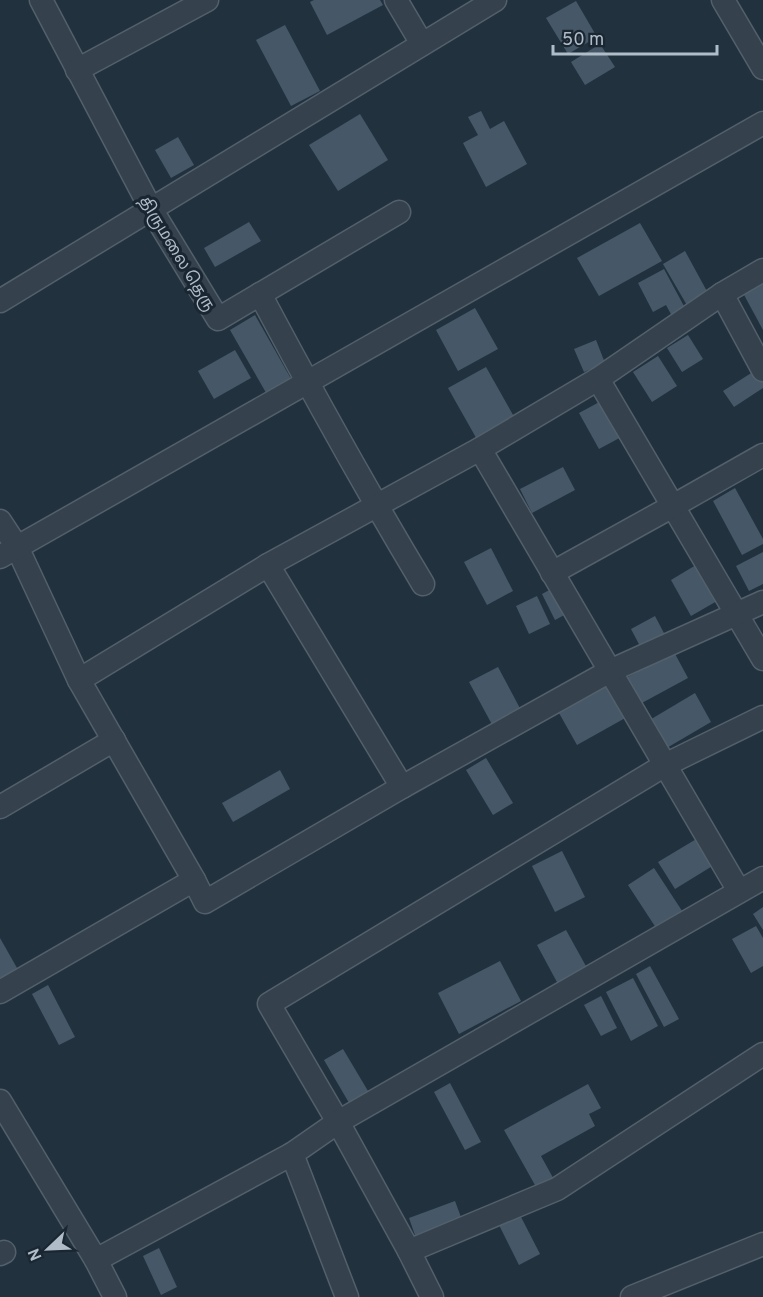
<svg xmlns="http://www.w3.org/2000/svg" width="763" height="1297" font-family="Overpass,'Noto Sans Tamil',sans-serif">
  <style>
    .building { fill: #465867 }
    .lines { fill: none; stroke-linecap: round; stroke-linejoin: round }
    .minor-casing { stroke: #53606b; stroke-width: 25 }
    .minor { stroke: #35424e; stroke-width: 22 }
    .labels { text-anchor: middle; stroke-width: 6; stroke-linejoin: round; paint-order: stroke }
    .street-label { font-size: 16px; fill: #b0bdc9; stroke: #1a2732 }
  </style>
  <rect width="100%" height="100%" fill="#21313e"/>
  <g class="building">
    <polygon points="314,0 380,0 383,5 327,35 310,2"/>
    <polygon points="576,1 597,37 568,54 546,18"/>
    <polygon points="285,25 320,91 291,106 256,40"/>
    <polygon points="600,44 615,67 585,85 571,62"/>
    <polygon points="481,111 490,129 504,121 527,164 486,187 463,143 478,135 468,117"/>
    <polygon points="360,114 388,160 338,191 309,145"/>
    <polygon points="178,137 194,165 171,178 155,150"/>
    <polygon points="249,222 261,241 215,267 204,248"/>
    <polygon points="640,223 662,261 599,296 577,258"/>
    <polygon points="685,251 709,295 688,307 663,264"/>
    <polygon points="664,269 685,308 672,316 666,305 653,312 638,283"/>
    <polygon points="763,282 763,330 743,293"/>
    <polygon points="475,308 498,349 458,371 436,330"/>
    <polygon points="255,315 294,384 269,398 230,330"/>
    <polygon points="688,335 703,359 682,372 667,348"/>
    <polygon points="596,340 605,363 584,372 574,349"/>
    <polygon points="235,350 251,378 214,399 198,371"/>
    <polygon points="658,356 677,386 652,402 633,372"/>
    <polygon points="486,367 517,422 479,443 448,388"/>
    <polygon points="756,370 763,381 763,388 734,407 723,391"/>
    <polygon points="605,399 625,435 599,449 579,413"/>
    <polygon points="563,467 575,490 532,513 520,489"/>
    <polygon points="735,488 763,539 763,544 742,555 713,501"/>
    <polygon points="491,548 513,591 487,605 464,562"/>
    <polygon points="763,552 763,584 749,591 736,566"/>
    <polygon points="696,565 717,601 691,616 671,580"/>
    <polygon points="555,587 568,613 555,620 542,594"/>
    <polygon points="537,596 550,624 529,634 516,606"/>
    <polygon points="655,616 665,635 641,648 631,629"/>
    <polygon points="674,652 688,678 640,704 626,678"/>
    <polygon points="498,667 523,714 495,730 469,682"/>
    <polygon points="609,685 627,717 577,745 559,713"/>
    <polygon points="695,693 711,722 665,749 648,721"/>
    <polygon points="486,758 513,803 493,815 466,770"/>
    <polygon points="280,770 290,789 233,822 222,803"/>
    <polygon points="698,838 714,865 675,889 658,862"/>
    <polygon points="562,851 585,897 555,912 532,866"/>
    <polygon points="654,868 686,917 660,934 628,885"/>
    <polygon points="763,907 763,930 753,914"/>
    <polygon points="756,926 763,938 763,966 751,973 732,939"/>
    <polygon points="566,930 587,968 558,984 537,945"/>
    <polygon points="0,938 21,975 0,988"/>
    <polygon points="500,961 521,1001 459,1034 438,993"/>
    <polygon points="650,966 679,1019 664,1027 636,974"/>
    <polygon points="633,978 658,1026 631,1041 606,992"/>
    <polygon points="48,985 75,1037 59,1045 32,994"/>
    <polygon points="601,996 617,1028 601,1036 584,1005"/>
    <polygon points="343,1049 371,1096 352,1108 324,1060"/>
    <polygon points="450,1083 481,1142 465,1150 434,1092"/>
    <polygon points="588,1084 601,1108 589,1114 595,1126 541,1156 557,1185 540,1194 504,1130"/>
    <polygon points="455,1201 462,1220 416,1238 409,1218"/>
    <polygon points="520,1215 540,1254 519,1265 499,1225"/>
    <polygon points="159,1248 177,1287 161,1295 143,1256"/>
  </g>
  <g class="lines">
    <defs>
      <g id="minor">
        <polyline points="41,0 151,209 218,319 399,212"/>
        <polyline points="396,0 422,44"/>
        <polyline points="723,0 763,68"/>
        <polyline points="77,70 207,0"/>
        <path d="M 260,294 C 312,392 366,489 423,584"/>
        <polyline points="722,294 763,370"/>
        <polyline points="0,301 495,0"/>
        <polyline points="598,379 763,659"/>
        <polyline points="480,449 739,891"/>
        <polyline points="0,521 17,547 79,680 194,880 0,992"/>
        <polyline points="0,557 763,123"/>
        <polyline points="552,573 673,506 763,455"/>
        <polyline points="79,680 268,565"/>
        <polyline points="763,717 665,765 269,1004 338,1122 409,1251 557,1189 763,1054"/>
        <polyline points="402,787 610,671 763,602"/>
        <polyline points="0,807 114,740"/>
        <polyline points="194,880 205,902 402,787 268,565 480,449 598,379 722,294 763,270"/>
        <polyline points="0,1101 96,1260 115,1297"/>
        <polyline points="292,1154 347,1297"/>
        <polyline points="409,1251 432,1297"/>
        <polyline points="0,1254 4,1252"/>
        <polyline points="96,1260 292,1154 338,1122 763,878"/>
        <polyline points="632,1297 763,1244"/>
      </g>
    </defs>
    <use href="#minor" class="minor-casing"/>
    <use href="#minor" class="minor"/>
  </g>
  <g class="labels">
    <g class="street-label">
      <text transform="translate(178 253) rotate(59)" y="6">திருமலை தெரு</text>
    </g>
  </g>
  <g transform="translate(48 1249) rotate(247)" stroke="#1a2732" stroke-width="4.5" paint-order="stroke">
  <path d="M0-4.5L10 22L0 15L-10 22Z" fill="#b0bdc9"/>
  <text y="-9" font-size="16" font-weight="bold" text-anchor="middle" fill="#b0bdc9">N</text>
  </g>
  <path d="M553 45v9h164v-9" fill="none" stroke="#b0bdc9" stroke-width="3"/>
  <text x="562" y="45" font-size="18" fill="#b0bdc9" stroke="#1a2732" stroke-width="4.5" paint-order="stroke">50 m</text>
</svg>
